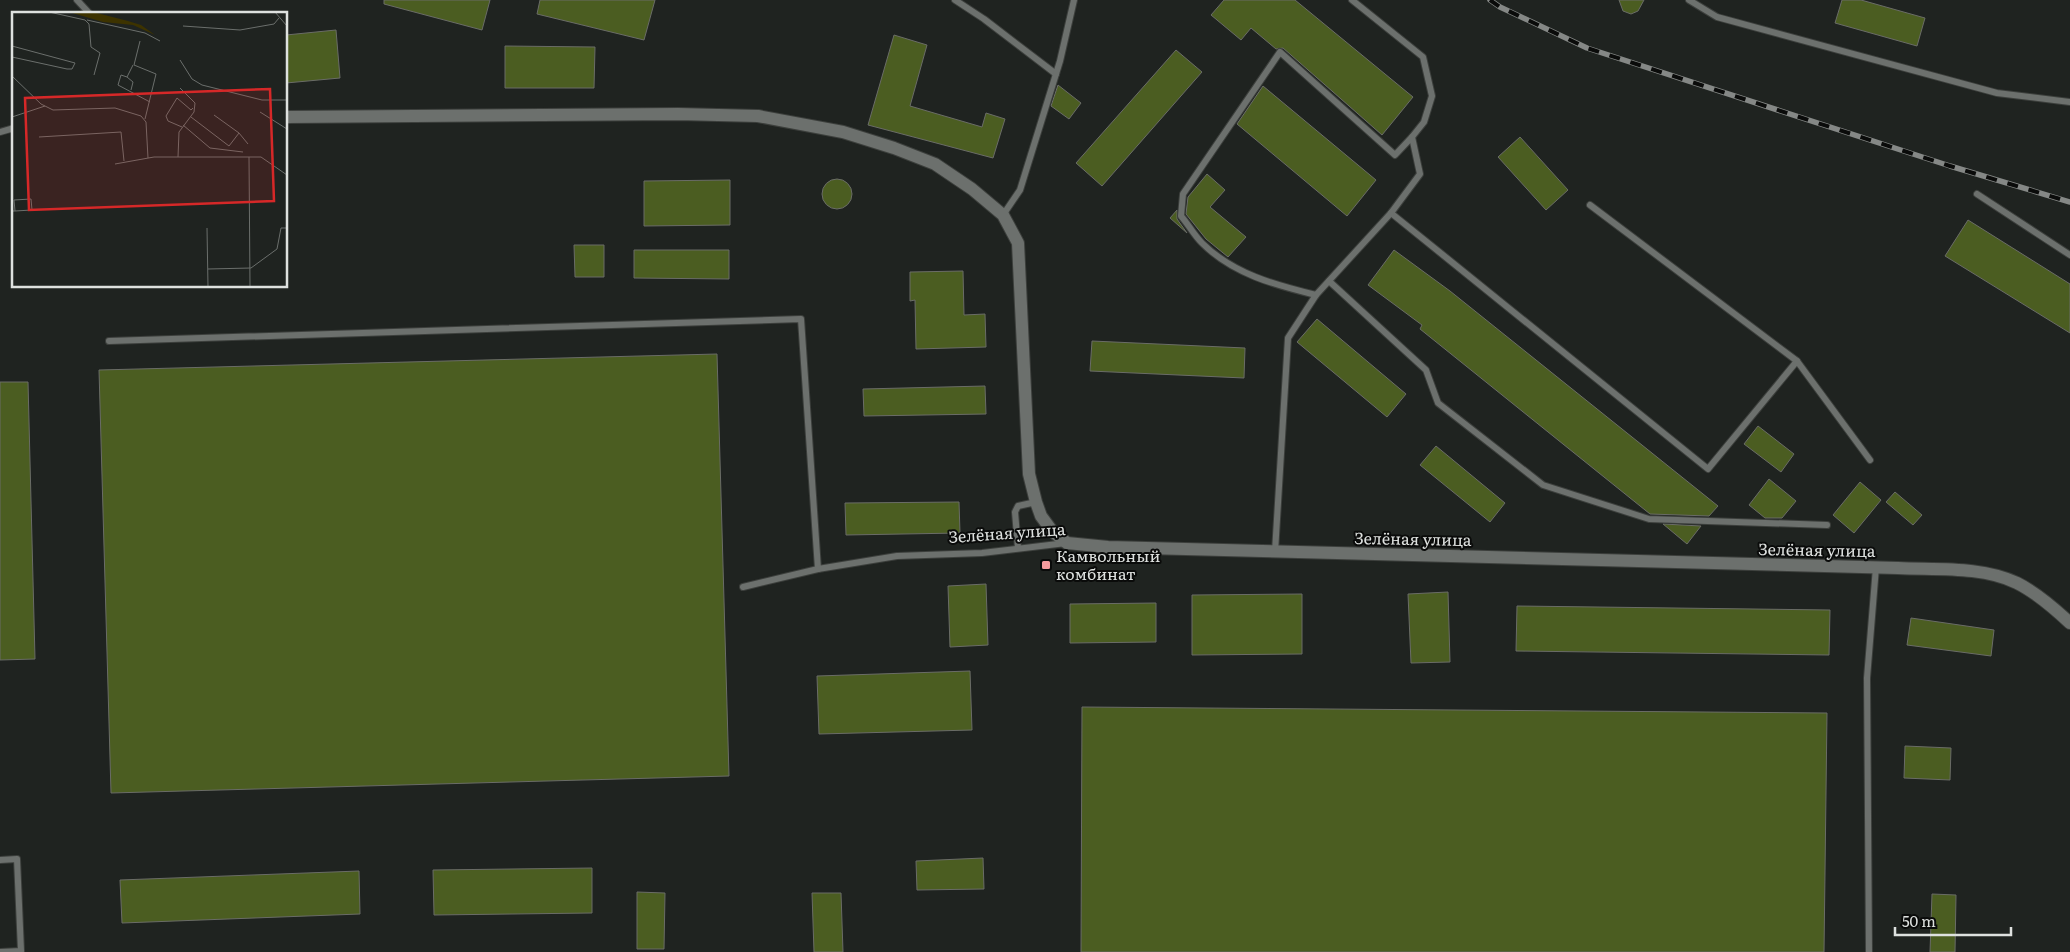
<svg xmlns="http://www.w3.org/2000/svg" width="2070" height="952" font-family="Literata,serif">
  <style>
    .building { fill: #4b5d21; stroke: #6a6c67 }
    .lines { fill: none; stroke-linecap: round; stroke-linejoin: round }
    .service-casing { stroke: #3c3f3c; stroke-width: 8 }
    .minor-casing { stroke: #3c3f3c; stroke-width: 14 }
    .service { stroke: #6c706d; stroke-width: 6 }
    .minor { stroke: #6c706d; stroke-width: 12 }
    .rail-casing { stroke: #858886; stroke-width: 5.5 }
    .rail { stroke: #0a0b0a; stroke-width: 4; stroke-dasharray: 11; stroke-linecap: butt }
    .poi-dot { fill: #f59b9d; stroke: #0a0b0a; stroke-width: 2 }
    .labels { text-anchor: middle; stroke-width: 4; stroke-linejoin: round; paint-order: stroke }
    .street-label { font-size: 16px; fill: #dee1df; stroke: #0a0b0a }
    .poi-label { font-size: 16px; fill: #dee1df; stroke: #0a0b0a; text-anchor: start }
    .inset-road { fill: none; stroke: #6b6f6c; stroke-width: 1 }
    .view { fill: #d62828; fill-opacity: 0.15; stroke: #d62828; stroke-width: 2.5 }
    .inset-edge { fill: none; stroke: #dee1df; stroke-width: 2.5 }
  </style>
  <rect width="100%" height="100%" fill="#1f2320"/>
  <g class="building">
    <polygon points="384,0 490,0 482,30 384,4"/>
    <polygon points="540,0 655,0 644,40 537,14"/>
    <polygon points="1224,0 1295,0 1413,97 1382,135 1283,48 1276,49 1251,28 1241,40 1211,15"/>
    <polygon points="1619,0 1644,0 1638,11 1631,14 1623,11"/>
    <polygon points="1842,0 1861,0 1925,18 1917,46 1835,23"/>
    <polygon points="336,30 340,78 286,83 286,35"/>
    <polygon points="894,35 927,45 910,106 982,127 986,113 1005,119 993,158 868,125"/>
    <polygon points="505,46 595,47 594,88 505,88"/>
    <polygon points="1176,50 1202,72 1102,186 1076,163"/>
    <polygon points="1058,85 1081,103 1069,119 1051,106"/>
    <polygon points="1263,86 1376,180 1347,216 1237,124"/>
    <polygon points="1520,137 1568,190 1546,210 1498,157"/>
    <polygon points="1207,174 1225,190 1210,207 1246,237 1228,257 1206,239 1186,214 1188,197"/>
    <circle cx="837" cy="194" r="15"/>
    <polygon points="730,180 730,225 644,226 644,181"/>
    <polygon points="1177,210 1177,219 1187,233 1170,218"/>
    <polygon points="1968,220 2070,284 2070,333 1945,256"/>
    <polygon points="574,245 604,245 604,277 575,277"/>
    <polygon points="634,250 729,250 729,279 634,278"/>
    <polygon points="1394,250 1450,291 1718,506 1709,516 1650,514 1420,329 1422,325 1368,285"/>
    <polygon points="963,271 964,315 985,314 986,347 916,349 915,300 910,301 910,272"/>
    <polygon points="1317,319 1406,394 1387,417 1297,342"/>
    <polygon points="1092,341 1245,348 1244,378 1090,371"/>
    <polygon points="717,354 729,776 111,793 99,370"/>
    <polygon points="0,382 28,382 35,659 0,660"/>
    <polygon points="985,386 986,414 864,416 863,389"/>
    <polygon points="1758,426 1794,454 1781,472 1744,444"/>
    <polygon points="1436,446 1505,503 1490,522 1420,465"/>
    <polygon points="1769,479 1796,501 1782,518 1765,518 1749,505"/>
    <polygon points="1860,482 1881,500 1854,533 1833,515"/>
    <polygon points="1895,492 1922,515 1913,525 1886,502"/>
    <polygon points="959,502 960,533 846,535 845,503"/>
    <polygon points="1663,524 1701,526 1687,544"/>
    <polygon points="986,584 988,645 950,647 948,586"/>
    <polygon points="1448,592 1450,662 1411,663 1408,594"/>
    <polygon points="1302,594 1302,654 1192,655 1192,595"/>
    <polygon points="1156,603 1156,642 1070,643 1070,604"/>
    <polygon points="1517,606 1830,610 1829,655 1516,651"/>
    <polygon points="1911,618 1994,630 1991,656 1907,645"/>
    <polygon points="970,671 972,730 819,734 817,676"/>
    <polygon points="1082,707 1827,713 1824,952 1081,952"/>
    <polygon points="1905,746 1951,748 1950,780 1904,778"/>
    <polygon points="983,858 984,889 917,890 916,861"/>
    <polygon points="592,868 592,913 434,915 433,870"/>
    <polygon points="359,871 360,914 122,923 120,880"/>
    <polygon points="637,892 665,893 664,949 637,949"/>
    <polygon points="812,893 841,893 843,952 814,952"/>
    <polygon points="1932,894 1956,895 1955,952 1930,952"/>
  </g>
  <g class="lines">
    <defs>
      <g id="service">
        <polyline points="77,0 90,14"/>
        <polyline points="955,0 984,19 1056,74"/>
        <polyline points="1689,0 1717,17 1997,93 2070,102"/>
        <polyline points="0,132 14,128"/>
        <polyline points="1977,194 2070,255"/>
        <polyline points="1590,205 1797,361"/>
        <polyline points="1391,213 1708,469 1797,361 1870,460"/>
        <polyline points="1003,215 1020,190 1060,61 1074,0"/>
        <polyline points="1329,281 1426,370 1438,403 1543,485 1649,519 1827,525"/>
        <path d="M 1316,295 C 1275,285 1233,274 1202,243 C 1194,235 1188,224 1181,216 L 1183,194 L 1280,52 L 1395,155 L 1412,137"/>
        <polyline points="109,341 801,319 818,569"/>
        <polyline points="1018,548 1015,512 1018,506 1036,502"/>
        <polyline points="1275,552 1288,338 1316,295 1391,213 1420,174 1412,137 1424,122 1432,96 1423,57 1352,0"/>
        <polyline points="743,587 818,569 897,556 982,553 1066,543"/>
        <polyline points="0,860 17,859 21,951 0,952"/>
        <polyline points="1869,952 1867,678 1876,567"/>
      </g>
      <path id="minor" d="M 286,117 L 678,114 L 758,116 L 843,132 L 894,148 L 935,164 L 972,189 L 1003,215 L 1018,243 L 1029,474 L 1036,502 L 1041,516 L 1052,531 L 1067,543 L 1108,547 L 1898,568 C 1936,570 1982,566 2017,583 C 2037,593 2054,608 2070,623"/>
    </defs>
    <use href="#service" class="service-casing"/>
    <use href="#minor" class="minor-casing"/>
    <use href="#service" class="service"/>
    <use href="#minor" class="minor"/>
    <defs>
      <polyline id="rail" points="1490,0 1500,7 1587,48 1950,166 2070,202"/>
    </defs>
    <use href="#rail" class="rail-casing"/>
    <use href="#rail" class="rail"/>
  </g>
  <rect class="poi-dot" x="1041" y="560" width="10" height="10" rx="2.5"/>
  <g class="labels">
    <g class="street-label">
      <text transform="translate(1007 533) rotate(-4)" y="6">Зелёная улица</text>
      <text transform="translate(1413 539) rotate(1)" y="6">Зелёная улица</text>
      <text transform="translate(1817 550) rotate(1)" y="6">Зелёная улица</text>
    </g>
    <g class="poi-label">
      <text x="1056" y="562">Камвольный<tspan x="1056" dy="18">комбинат</tspan></text>
    </g>
  </g>
  <g transform="translate(12 12)">
    <rect width="275" height="275" fill="#1f2320"/>
    <path d="M 57,0 L 81,0 L 116,9 L 129,13 L 143,23 L 121,13 L 91,10 Z" fill="#3d3300"/>
    <path class="inset-road" d="M 37,0 L 73,8 L 77,12 L 79,35 L 88,41 L 82,63M 263,0 L 275,14M 75,8 L 133,21 L 148,29M 171,14 L 228,18 L 262,12 L 267,6M 128,29 L 122,53 L 144,62 L 133,107M 0,34 L 63,51 L 60,57 L 55,57 L 0,45M 168,48 L 180,67 L 190,73 L 250,88 L 275,88M 121,53 L 115,65 L 109,63 L 106,73 L 138,90M 0,64 L 29,92 L 41,98 L 103,96 L 129,104 L 134,110 L 136,146M 115,65 L 121,70 L 119,78M 248,100 L 275,117M 202,103 L 227,121M 0,105 L 33,94M 179,105 L 217,134 L 227,121 L 236,132M 171,113 L 198,136 L 231,140M 170,115 L 156,109 L 154,104 L 165,86 L 179,98 L 181,96M 27,125 L 109,120 L 112,149M 166,145 L 167,120 L 182,100 L 183,91 L 168,76M 237,145 L 238,275M 103,152 L 142,145 L 249,145 L 275,163M 0,199 L 3,199 L 20,198 L 19,187 L 2,188 L 3,199M 195,216 L 196,275M 196,257 L 239,256 L 265,237 L 269,216 L 275,216"/>
    <path class="view" d="M 258,77 L 262,189 L 17,198 L 13,86 Z"/>
    <rect width="275" height="275" class="inset-edge"/>
  </g>
  <path d="M1895 927v8h116v-8" fill="none" stroke="#dee1df" stroke-width="2.5"/>
  <text x="1902" y="927" font-size="15" fill="#dee1df" stroke="#0a0b0a" stroke-width="4" paint-order="stroke">50 m</text>
</svg>
